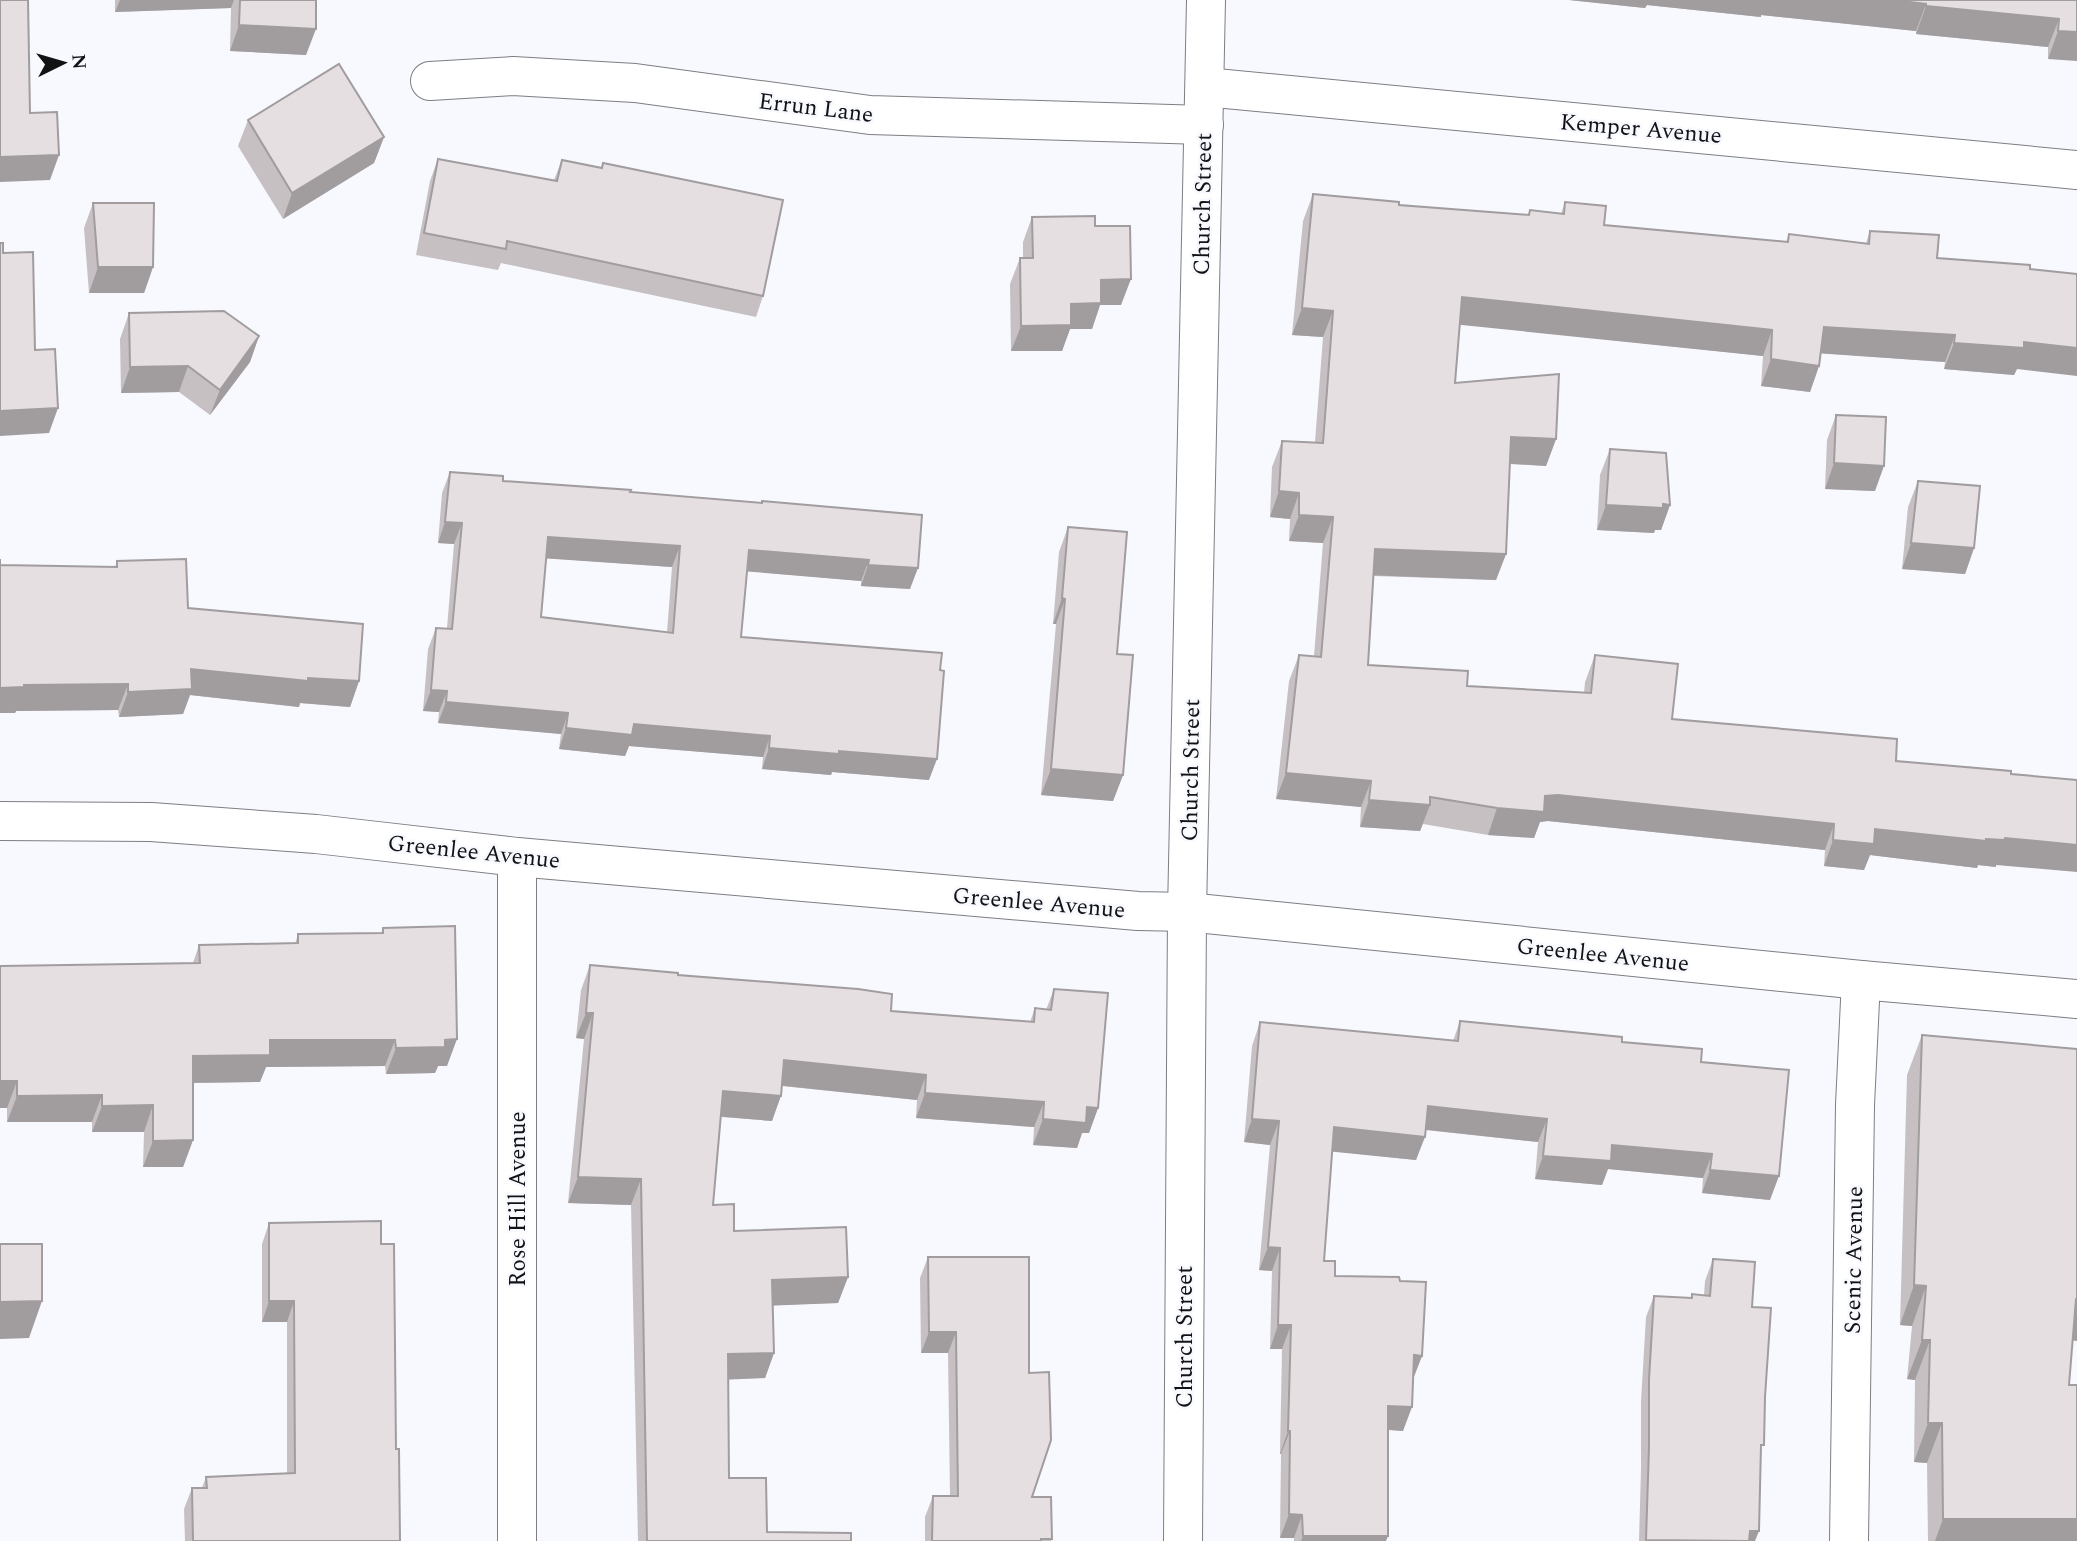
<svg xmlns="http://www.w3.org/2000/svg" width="2077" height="1541" font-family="Spectral,serif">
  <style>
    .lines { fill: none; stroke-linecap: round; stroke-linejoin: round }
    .minor-casing { stroke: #7c7e83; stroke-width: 40 }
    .minor { stroke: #fff; stroke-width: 38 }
    .wall { fill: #c6c0c2; fill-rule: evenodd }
    .shaded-wall { fill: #a19c9e }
    .building { fill: #e6dfe2; stroke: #a19c9e; stroke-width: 2; fill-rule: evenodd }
    .labels { text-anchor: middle; stroke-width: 5; stroke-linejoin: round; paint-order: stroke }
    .street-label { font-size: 23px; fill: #111214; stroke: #f7f9ff }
  </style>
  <rect width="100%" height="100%" fill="#f7f9ff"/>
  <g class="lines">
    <defs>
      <g id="minor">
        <polyline points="430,81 513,76 635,83 870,115 1204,125"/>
        <polyline points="1205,87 2077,170"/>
        <polyline points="0,821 151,822 316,834 517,857 1138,911 1187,912 1861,980 2077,999"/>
        <polyline points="517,1541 517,857"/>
        <polyline points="1183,1541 1187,912 1206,0"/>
        <polyline points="1849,1541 1855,1105 1861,980"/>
      </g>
    </defs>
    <use href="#minor" class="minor-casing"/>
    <use href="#minor" class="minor"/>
  </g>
  <g class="wall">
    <polygon points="115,0 316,0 306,55 230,51 231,8 115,12"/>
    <polygon points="1569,0 2077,0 2048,59 2048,47 1916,34 1916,31 1761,15 1761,17 1647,5 1645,8"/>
    <polygon points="248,120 384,137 374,163 283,219 238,146"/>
    <polygon points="438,159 554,180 562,160 601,168 603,163 763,296 756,317 501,263 498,270 416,255 430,181"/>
    <polygon points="1313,194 1399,205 1528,215 1530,210 1561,214 1565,202 1604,225 1786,242 1789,234 1866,243 1870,231 1937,258 2017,369 2014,375 1944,369 1945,362 1821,353 1819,366 1810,392 1761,386 1763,356 1460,324 1455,383 1556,439 1546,466 1509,464 1506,554 1496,580 1373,576 1368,665 1467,686 1584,693 1585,682 1595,655 1672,719 1896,761 1996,865 1996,867 1978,865 1977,868 1870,855 1864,870 1824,866 1825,850 1548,821 1540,822 1534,838 1488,835 1423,824 1420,831 1360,827 1361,807 1276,799 1289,681 1299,655 1314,656 1323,543 1289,541 1290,519 1270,517 1272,467 1282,441 1315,442 1323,337 1292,335 1303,221"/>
    <polygon points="93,203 153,267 144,293 89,293 84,228"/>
    <polygon points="1032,217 1095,226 1121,305 1100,305 1092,329 1070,329 1062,351 1011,351 1010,284 1020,258 1023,258 1023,242"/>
    <polygon points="129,313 259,336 250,362 210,415 179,392 121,393 120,339"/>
    <polygon points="1836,415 1875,491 1825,489 1827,440"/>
    <polygon points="1610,449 1670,505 1661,530 1655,530 1654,533 1597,530 1600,475"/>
    <path d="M 450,472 L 503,481 L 630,492 L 922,515 L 910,589 L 861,586 L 861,581 L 747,571 L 741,637 L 929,780 L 832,772 L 831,775 L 762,769 L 763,757 L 629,746 L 625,756 L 559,749 L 561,734 L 438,723 L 439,712 L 423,711 L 428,649 L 436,628 L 447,628 L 454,544 L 438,543 L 442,493 ZM 546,558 L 672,567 L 667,632 L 541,617 Z"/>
    <polygon points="1918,481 1974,548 1965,574 1902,569 1908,507"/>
    <polygon points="1068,527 1117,654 1123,775 1113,801 1041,795 1056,624 1053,624 1059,552"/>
    <polygon points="117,561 188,608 359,681 350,707 300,703 299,707 190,695 183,714 119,717 118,710 16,711 15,713 0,565 115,567"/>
    <polygon points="383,928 447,1066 438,1066 435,1073 386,1074 385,1066 266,1067 260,1082 193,1083 193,1140 183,1167 143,1167 144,1132 92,1132 92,1122 7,1122 7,1108 0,1108 0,966 193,963 199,945 295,944 298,934 381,933"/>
    <polygon points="590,965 678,975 891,1011 1030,1022 1035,1008 1046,1010 1054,989 1098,1108 1089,1133 1082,1133 1077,1148 1033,1145 1034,1127 916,1118 917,1100 782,1086 772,1121 721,1117 713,1205 734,1231 848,1277 838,1303 773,1305 774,1353 765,1378 728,1379 729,1478 767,1532 851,1541 638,1541 631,1205 568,1203 584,1039 576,1038 581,990"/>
    <polygon points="1460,1021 1622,1042 1701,1062 1770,1200 1702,1193 1703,1178 1608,1169 1602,1185 1535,1179 1538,1142 1425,1130 1416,1160 1332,1151 1324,1261 1335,1276 1400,1281 1422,1356 1413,1379 1403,1431 1388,1430 1386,1541 1294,1541 1294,1538 1280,1538 1281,1454 1280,1454 1282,1349 1270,1349 1272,1271 1259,1270 1270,1145 1244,1142 1252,1046 1260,1022 1453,1041"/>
    <polygon points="1922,1035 2072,1340 2069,1385 2077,1541 1928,1541 1927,1463 1914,1462 1915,1380 1907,1379 1912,1326 1900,1325 1907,1075"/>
    <polygon points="269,1223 381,1244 396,1449 400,1541 185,1541 184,1509 192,1488 202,1488 206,1477 287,1473 287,1322 262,1322 262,1244"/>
    <polygon points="928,1257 1029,1373 1032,1497 1052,1539 1051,1541 925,1541 925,1517 933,1496 950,1496 948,1353 921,1353 920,1278"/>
    <polygon points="1713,1259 1752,1307 1760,1454 1755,1541 1639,1541 1641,1469 1641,1401 1646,1317 1654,1296 1691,1298 1692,1294 1704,1295 1705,1281"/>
  </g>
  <g class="shaded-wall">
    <polygon points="120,0 234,0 231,8 115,12"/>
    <polygon points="1569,0 1893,0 1926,4 1916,31 1761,15 1761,17 1647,5 1645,8"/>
    <polygon points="1926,6 2059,19 2048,47 1916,34"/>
    <polygon points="239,25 316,29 306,55 230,51"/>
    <polygon points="2058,31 2077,32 2077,61 2048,59"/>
    <polygon points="384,137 374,163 283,219 292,193"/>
    <polygon points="59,155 50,180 0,182 0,157"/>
    <polygon points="98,267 153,267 144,293 89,293"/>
    <polygon points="1131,279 1121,305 1100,305 1092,329 1070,329 1062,351 1011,351 1021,326 1071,304 1101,280"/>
    <polygon points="1462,297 1772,330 1763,356 1452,324"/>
    <polygon points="1302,308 1333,311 1323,337 1292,335"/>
    <polygon points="1824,327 1955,335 1945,362 1815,353"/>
    <polygon points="259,336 250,362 210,415 220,390"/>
    <polygon points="2024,342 2077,348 2077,376 2017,369 2014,375 1944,369 1954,343"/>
    <polygon points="1771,359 1819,366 1810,392 1761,386"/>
    <polygon points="188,366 179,392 121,393 130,367"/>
    <polygon points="58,408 49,433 0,436 0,411"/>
    <polygon points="1511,437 1556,439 1546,466 1501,463"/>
    <polygon points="1834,463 1884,466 1875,491 1825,489"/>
    <polygon points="1279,491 1299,493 1290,519 1270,517"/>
    <polygon points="1663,504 1670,505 1661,530 1655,530 1654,533 1597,530 1606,505"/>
    <polygon points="1299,515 1333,517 1323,543 1289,541"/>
    <polygon points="445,522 462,523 454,544 438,543"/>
    <polygon points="548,537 680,546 672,567 540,558"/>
    <polygon points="1911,543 1974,548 1965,574 1902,569"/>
    <polygon points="1375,549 1506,554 1496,580 1366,575"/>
    <polygon points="749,550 869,560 861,581 742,571"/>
    <polygon points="868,565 918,568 910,589 861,586"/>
    <polygon points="1062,598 1065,599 1056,624 1053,624"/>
    <polygon points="191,669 359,681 350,707 300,703 299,707 190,695 183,714 119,717 128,692"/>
    <polygon points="128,684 118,710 16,711 15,713 0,713 0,688 24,685"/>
    <polygon points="431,690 447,691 439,712 423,711"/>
    <polygon points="446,702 568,713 561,734 438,723"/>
    <polygon points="634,724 770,736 763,757 629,746 625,756 559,749 566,728"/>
    <polygon points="769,748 839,751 937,759 929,780 832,772 831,775 762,769"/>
    <polygon points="1051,769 1123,775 1113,801 1041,795"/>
    <polygon points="1286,773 1371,781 1361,807 1276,799"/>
    <polygon points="1558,795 1834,824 1825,850 1548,821 1540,822 1534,838 1488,835 1497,808 1545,796"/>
    <polygon points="1369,800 1430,805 1420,831 1360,827"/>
    <polygon points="1875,829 1986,839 2005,838 2077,845 2077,872 1996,865 1996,867 1978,865 1977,868 1870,855 1864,870 1824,866 1833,840"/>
    <polygon points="586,1013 593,1013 584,1039 576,1038"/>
    <polygon points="457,1039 447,1066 438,1066 435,1073 386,1074 396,1048"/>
    <polygon points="270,1040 395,1040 385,1066 266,1067 260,1082 183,1083 193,1056"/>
    <polygon points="784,1060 926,1075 917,1100 775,1085"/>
    <polygon points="0,1081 17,1081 7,1108 0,1108"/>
    <polygon points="723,1091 781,1096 772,1121 714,1116"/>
    <polygon points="925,1093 1044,1102 1034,1127 916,1118"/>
    <polygon points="102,1095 92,1122 7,1122 17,1096"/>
    <polygon points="153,1105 144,1132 92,1132 102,1106"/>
    <polygon points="1428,1106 1547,1119 1538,1142 1419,1129"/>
    <polygon points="1087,1107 1098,1108 1089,1133 1082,1133 1077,1148 1033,1145 1043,1119"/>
    <polygon points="1252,1119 1279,1121 1270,1145 1244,1142"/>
    <polygon points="1334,1127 1425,1137 1416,1160 1326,1151"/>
    <polygon points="193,1140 183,1167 143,1167 153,1141"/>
    <polygon points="1612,1145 1712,1154 1703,1178 1608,1169 1602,1185 1535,1179 1543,1156"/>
    <polygon points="1710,1170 1779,1176 1770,1200 1702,1193"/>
    <polygon points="578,1177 641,1179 631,1205 568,1203"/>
    <polygon points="1268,1247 1280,1248 1272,1271 1259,1270"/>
    <polygon points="848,1277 838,1303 763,1306 772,1280"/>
    <polygon points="1914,1285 1926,1286 1912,1326 1900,1325"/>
    <polygon points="2076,1299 2077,1299 2077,1341 2061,1339"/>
    <polygon points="42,1301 29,1338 0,1339 0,1302"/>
    <polygon points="269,1301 294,1301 287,1322 262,1322"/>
    <polygon points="1278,1325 1291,1325 1282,1349 1270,1349"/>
    <polygon points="929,1332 956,1332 948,1353 921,1353"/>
    <polygon points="1922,1340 1930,1340 1915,1380 1907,1379"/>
    <polygon points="774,1353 765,1378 719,1380 728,1354"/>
    <polygon points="1414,1355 1422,1356 1413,1379"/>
    <polygon points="1388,1406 1412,1407 1403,1431 1379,1429"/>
    <polygon points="1928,1423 1942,1423 1927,1463 1914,1462"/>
    <polygon points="1288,1431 1290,1431 1281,1454 1280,1454"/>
    <polygon points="1289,1514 1302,1515 1294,1538 1280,1538"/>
    <polygon points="1943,1519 2077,1519 2077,1541 1935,1541"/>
    <polygon points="1750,1531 1759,1531 1755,1541 1746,1541"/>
    <polygon points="1303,1536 1388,1536 1386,1541 1301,1541"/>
  </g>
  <g class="building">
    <polygon points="0,0 28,0 30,113 57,112 59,155 0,157"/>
    <polygon points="240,0 316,0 316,29 239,25"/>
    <polygon points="1893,0 2077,0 2077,32 2058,31 2059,19 1926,6 1926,4"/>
    <polygon points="339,64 384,137 292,193 248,120"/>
    <polygon points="438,159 557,181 562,160 602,168 603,163 783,200 763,296 507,241 506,249 424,233"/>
    <polygon points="1313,194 1399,202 1399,205 1529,215 1530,210 1564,214 1565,202 1606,206 1604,225 1788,242 1789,234 1869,244 1870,231 1939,235 1937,258 2030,265 2030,269 2077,274 2077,348 2024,342 2024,348 1954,343 1955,335 1824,327 1819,366 1771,359 1772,330 1462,297 1455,383 1559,374 1556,439 1511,437 1506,554 1375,549 1368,665 1468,671 1467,686 1591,693 1595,655 1678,664 1672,719 1897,739 1896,761 2011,771 2011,774 2077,780 2077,845 2005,838 2005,840 1986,839 1986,841 1875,829 1874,844 1833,840 1834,824 1558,795 1545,796 1544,812 1497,808 1430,797 1430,805 1369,800 1371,781 1286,773 1299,655 1321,657 1333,517 1299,515 1299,493 1279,491 1282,441 1323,443 1333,311 1302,308"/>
    <polygon points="93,203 154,203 153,267 98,267"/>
    <polygon points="1095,216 1095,226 1130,226 1131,279 1101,280 1101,303 1071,304 1071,325 1021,326 1020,258 1033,258 1032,217"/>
    <polygon points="0,243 3,243 3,253 33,252 35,350 55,349 58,408 0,411"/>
    <polygon points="224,311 259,336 220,390 188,366 130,367 129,313"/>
    <polygon points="1836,415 1886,417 1884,466 1834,463"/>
    <polygon points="1610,449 1666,453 1670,505 1663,504 1663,508 1606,505"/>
    <path d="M 450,472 L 503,476 L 503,481 L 631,490 L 630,492 L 762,503 L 762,501 L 922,515 L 918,568 L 868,565 L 869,560 L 749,550 L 741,637 L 942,653 L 940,670 L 944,671 L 937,759 L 839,751 L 839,754 L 769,748 L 770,736 L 634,724 L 632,735 L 566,728 L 568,713 L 446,702 L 447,691 L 431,690 L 436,628 L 452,629 L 462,523 L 445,522 ZM 548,537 L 680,546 L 673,633 L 541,617 Z"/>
    <polygon points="1918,481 1980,486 1974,548 1911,543"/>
    <polygon points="1068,527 1127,532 1117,654 1133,655 1123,775 1051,769 1065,599 1062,598"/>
    <polygon points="0,559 0,565 117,567 117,561 186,559 188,608 363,624 359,681 308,678 308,681 191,669 192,689 128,692 128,684 24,685 24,687 0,688"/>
    <polygon points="455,926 457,1039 445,1040 445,1047 396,1048 395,1040 270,1040 270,1055 193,1056 193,1140 153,1141 153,1105 102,1106 102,1095 17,1096 17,1081 0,1081 0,966 200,963 199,945 298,943 298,934 383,933 383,928"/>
    <polygon points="590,965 678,973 678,975 858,989 892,994 891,1011 1034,1022 1035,1008 1051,1010 1054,989 1108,993 1098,1108 1087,1107 1086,1123 1043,1119 1044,1102 925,1093 926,1075 784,1060 781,1096 723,1091 713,1205 734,1204 734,1231 846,1227 848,1277 772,1280 774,1353 728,1354 729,1478 766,1478 767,1532 851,1533 851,1541 647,1541 641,1179 578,1177 593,1013 586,1013"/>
    <polygon points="1460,1021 1622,1037 1622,1042 1702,1049 1701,1062 1789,1070 1779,1176 1710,1170 1712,1154 1612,1145 1611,1161 1543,1156 1547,1119 1428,1106 1425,1137 1334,1127 1324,1261 1335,1261 1335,1276 1399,1277 1400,1281 1426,1282 1422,1356 1414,1355 1412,1407 1388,1406 1388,1536 1303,1536 1302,1515 1289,1514 1290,1431 1288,1431 1291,1325 1278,1325 1280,1248 1268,1247 1279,1121 1252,1119 1260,1022 1458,1041"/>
    <polygon points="1922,1035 2077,1049 2077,1299 2076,1299 2069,1385 2077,1385 2077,1519 1943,1519 1942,1423 1928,1423 1930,1340 1922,1340 1926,1286 1914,1285"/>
    <polygon points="381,1221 381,1244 394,1244 396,1449 399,1449 400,1541 193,1541 192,1488 207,1488 206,1477 295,1473 294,1301 269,1301 269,1223"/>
    <polygon points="0,1244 42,1244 42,1301 0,1302"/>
    <polygon points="928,1257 1029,1257 1029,1373 1049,1372 1051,1440 1032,1497 1051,1497 1052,1539 1041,1539 1041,1541 932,1541 933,1496 958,1496 956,1332 929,1332"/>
    <polygon points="1713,1259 1755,1262 1752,1307 1771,1308 1765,1397 1764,1445 1761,1445 1759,1531 1750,1531 1749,1541 1646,1540 1649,1447 1649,1379 1654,1296 1692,1298 1692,1294 1710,1296"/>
  </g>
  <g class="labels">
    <g class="street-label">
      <text transform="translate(816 107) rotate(7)" y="8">Errun Lane</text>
      <text transform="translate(1641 128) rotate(5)" y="8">Kemper Avenue</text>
      <text transform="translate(1202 204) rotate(-89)" y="8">Church Street</text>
      <text transform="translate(1190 770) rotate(-89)" y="8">Church Street</text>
      <text transform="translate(474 851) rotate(6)" y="8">Greenlee Avenue</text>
      <text transform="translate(1039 902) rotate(5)" y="8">Greenlee Avenue</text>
      <text transform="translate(1603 954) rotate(6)" y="8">Greenlee Avenue</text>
      <text transform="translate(517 1199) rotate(-90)" y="8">Rose Hill Avenue</text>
      <text transform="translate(1853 1260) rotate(-89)" y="8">Scenic Avenue</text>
      <text transform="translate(1184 1337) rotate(-90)" y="8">Church Street</text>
    </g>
  </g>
  <g transform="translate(63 63) rotate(85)" stroke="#f7f9ff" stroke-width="5" paint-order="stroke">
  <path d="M0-5L12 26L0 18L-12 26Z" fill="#111214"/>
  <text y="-10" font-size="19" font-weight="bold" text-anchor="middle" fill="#111214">N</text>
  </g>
</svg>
